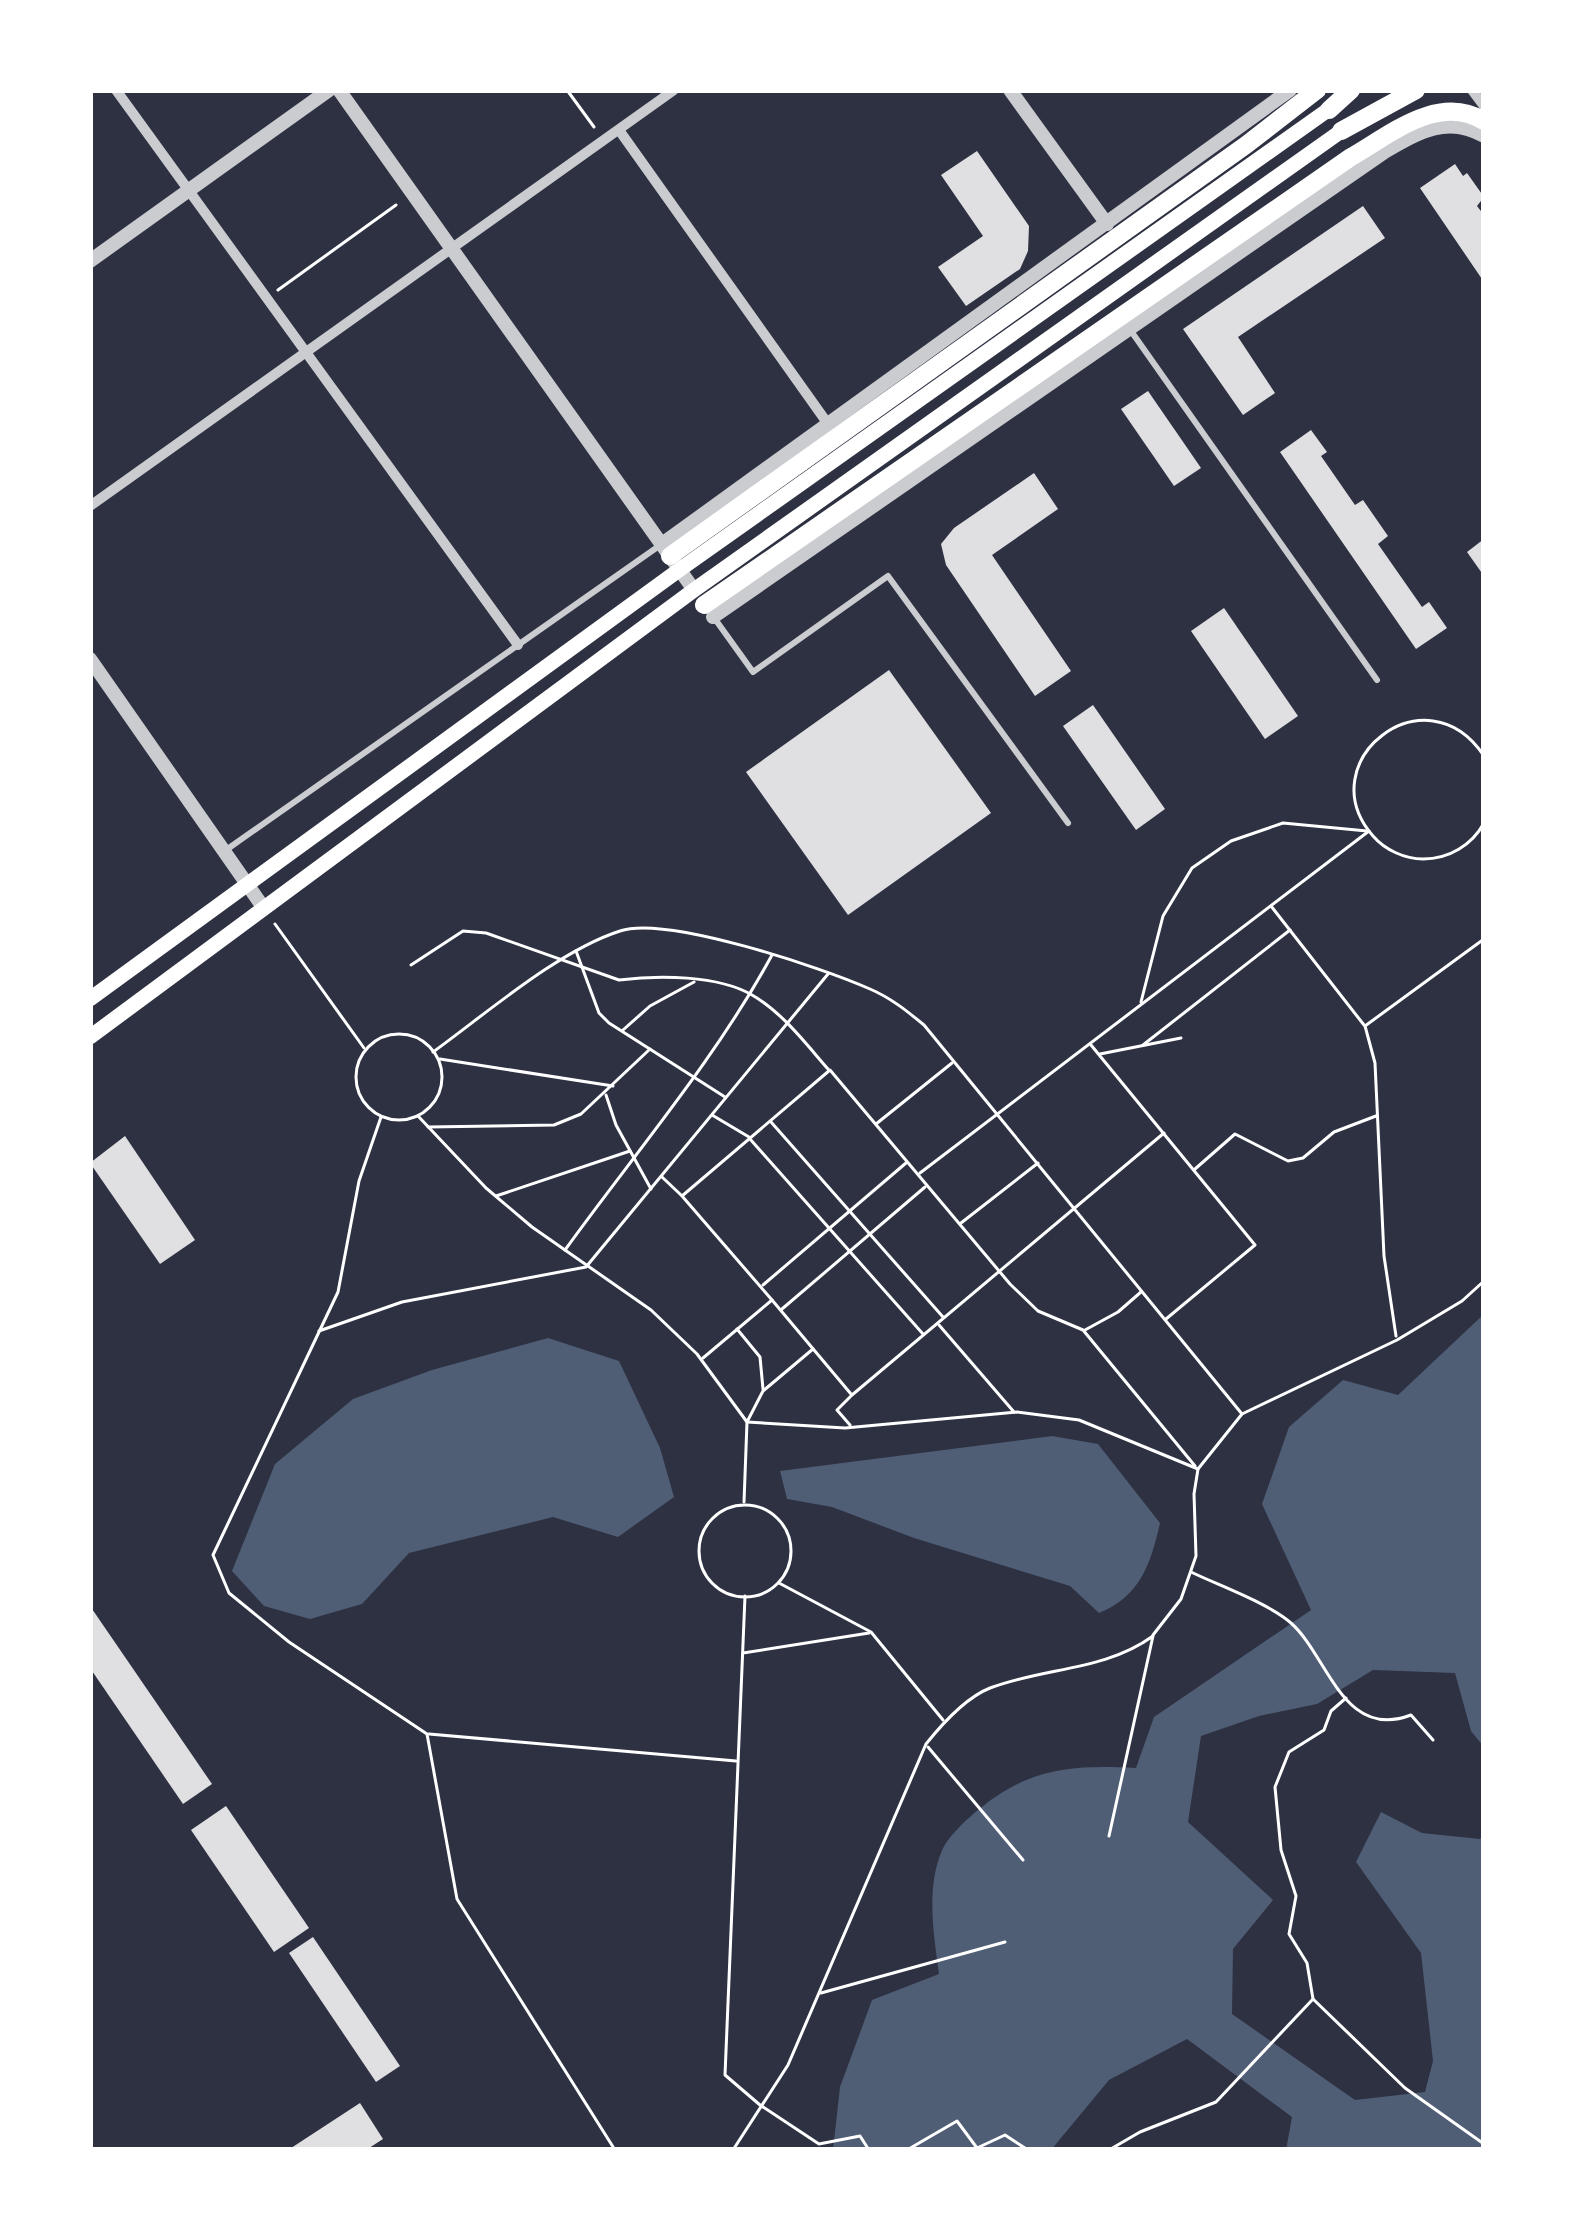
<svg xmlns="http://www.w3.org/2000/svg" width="1574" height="2240" font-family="'Space Grotesk',sans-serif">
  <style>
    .water { fill: #4f5d75 }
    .building { fill: #e0e0e3 }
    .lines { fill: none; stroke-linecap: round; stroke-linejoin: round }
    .path { stroke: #fff; stroke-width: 3 }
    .service { stroke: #caccd0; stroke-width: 6 }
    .minor { stroke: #caccd0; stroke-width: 10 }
    .tertiary { stroke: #caccd0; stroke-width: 14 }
    .secondary { stroke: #fff; stroke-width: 15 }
    .trunk { stroke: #fff; stroke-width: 18 }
  </style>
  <rect width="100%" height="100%" fill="#2d3142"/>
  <g class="water">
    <path d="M 1484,1314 L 1484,1747 L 1471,1731 L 1455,1673 L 1373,1670 L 1317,1704 L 1259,1716 L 1201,1736 L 1188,1822 L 1273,1900 L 1233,1949 L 1232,2014 L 1355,2100 L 1425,2092 L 1433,2061 L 1421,1953 L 1356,1862 L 1381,1812 L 1422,1833 L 1480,1839 L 1484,1833 L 1484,2150 L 1286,2150 L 1292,2117 L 1187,2039 L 1109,2080 L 1051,2150 L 833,2150 L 840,2087 L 872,2000 L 939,1974 C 934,1936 926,1890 941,1853 C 947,1837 965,1821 978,1810 C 1030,1767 1072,1765 1136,1768 L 1154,1717 L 1311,1610 L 1262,1504 L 1289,1427 L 1343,1380 L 1398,1395 Z"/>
    <polygon points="548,1338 619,1361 660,1448 674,1497 618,1537 553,1517 409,1553 362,1604 310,1619 264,1606 232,1571 275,1464 353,1399 432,1370"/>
    <path d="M 1052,1436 L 1098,1444 L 1160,1523 C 1151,1563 1140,1597 1099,1613 L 1070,1586 L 914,1538 L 832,1507 L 787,1499 L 780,1471 Z"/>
  </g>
  <g class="building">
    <polygon points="977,151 1029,226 1028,251 1020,269 966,306 938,267 983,236 941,175"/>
    <polygon points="1455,164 1463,176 1467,173 1484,197 1477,206 1484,215 1484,282 1420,188"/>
    <polygon points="1363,206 1385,238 1238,337 1275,393 1243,415 1183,329"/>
    <polygon points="1148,391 1201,468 1174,486 1121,409"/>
    <polygon points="1311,430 1327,452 1321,456 1355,505 1363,500 1388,536 1378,544 1422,607 1429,602 1447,628 1416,649 1280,452"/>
    <polygon points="1034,473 1058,509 992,555 1071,671 1035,696 946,565 941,544 954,528"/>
    <polygon points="1484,539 1484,576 1467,552"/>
    <polygon points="1224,608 1298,716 1265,739 1191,631"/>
    <polygon points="889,670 991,813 848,915 746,772"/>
    <polygon points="1093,705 1165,809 1136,830 1063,726"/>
    <polygon points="125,1136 195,1240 160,1264 90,1163"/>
    <polygon points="90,1606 212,1784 183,1804 90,1668"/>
    <polygon points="226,1806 309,1928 274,1952 191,1830"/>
    <polygon points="313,1937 400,2066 376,2082 289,1953"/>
    <polygon points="360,2103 383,2139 366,2150 288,2150"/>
  </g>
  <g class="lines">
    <g class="path">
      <polyline points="567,90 594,127"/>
      <polyline points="278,290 396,205"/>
      <path d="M 1484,756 C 1426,668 1308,762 1373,836 C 1385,850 1405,859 1423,859 C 1449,859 1472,845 1484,823"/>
      <polyline points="1271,906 1364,1025"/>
      <polyline points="275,924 364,1048"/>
      <polyline points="576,951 599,1013 609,1023 725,1097"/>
      <path d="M 411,965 L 463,931 L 486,933 L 619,980 C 658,975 718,975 752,995 C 782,1012 806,1044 828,1069"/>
      <polyline points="1141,1002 1163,916 1192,868 1231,841 1283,823 1367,831"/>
      <polyline points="623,1030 650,1006 694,982"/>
      <circle cx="399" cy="1077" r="43"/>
      <polyline points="1091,1045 1255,1245 1166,1319"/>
      <polyline points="1143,1045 1290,930"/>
      <path d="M 433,1052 C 487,1013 558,951 620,931 C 666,915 823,968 870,989 C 891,998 907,1011 924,1025 L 1242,1414"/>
      <polyline points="1100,1054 1181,1038"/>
      <polyline points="440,1059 613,1086"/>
      <polyline points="606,1095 616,1125 651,1189"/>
      <polyline points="712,1115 749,1137"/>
      <polyline points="418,1116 486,1188 532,1227 651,1310 697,1354 747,1422 845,1428 1017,1412 1079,1420 1198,1469"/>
      <polyline points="381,1117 359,1181 338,1292 213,1555 229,1593 289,1642 427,1734 457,1899 615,2150"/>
      <polyline points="771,1122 943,1317"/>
      <polyline points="876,1124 952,1063"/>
      <polyline points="428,1127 554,1125 581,1114 650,1049"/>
      <polyline points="750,1139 923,1334"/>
      <polyline points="1195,1169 1235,1134 1288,1161 1303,1158 1334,1132 1376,1116"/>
      <polyline points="920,1173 1369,831"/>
      <polyline points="662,1177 681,1195"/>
      <polyline points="496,1196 630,1151"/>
      <polyline points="961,1223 1038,1163"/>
      <path d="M 565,1250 C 635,1153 715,1060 772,955"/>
      <polyline points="763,1285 906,1163"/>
      <polyline points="772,1300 682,1196 830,1070 1010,1284 1038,1311 1083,1330 1195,1466"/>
      <polyline points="782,1309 925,1187"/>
      <polyline points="939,1325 1014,1412"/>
      <polyline points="737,1329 760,1357 763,1389"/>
      <polyline points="1085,1330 1118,1312 1141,1292"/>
      <polyline points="319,1331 402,1302 586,1267 828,974"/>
      <polyline points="1396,1336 1384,1256 1375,1063 1365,1026 1484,939"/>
      <polyline points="703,1358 772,1300 851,1394"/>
      <polyline points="850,1425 837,1410 852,1395 1164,1133"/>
      <polyline points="744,1502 747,1422 763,1391 813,1349"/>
      <circle cx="745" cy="1551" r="46"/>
      <path d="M 1191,1572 C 1220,1586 1268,1603 1291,1623 C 1328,1656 1343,1741 1411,1715 L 1433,1740"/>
      <polyline points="779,1583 871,1632 943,1720"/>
      <polyline points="745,1596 725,2075 760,2105 819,2144 860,2136 869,2150"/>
      <polyline points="1153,1635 1181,1599 1196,1556 1194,1494 1198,1469 1242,1414 1397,1340 1462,1301 1484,1281"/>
      <polyline points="743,1653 869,1633"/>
      <polyline points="429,1734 736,1761"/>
      <polyline points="928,1747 1023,1860"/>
      <polyline points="821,1993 1005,1942"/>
      <polyline points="1313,1999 1307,1963 1289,1934 1296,1896 1281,1850 1275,1787 1289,1752 1324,1730 1331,1711 1346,1698"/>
      <path d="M 733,2150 L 788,2065 L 926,1744 C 942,1724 965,1698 990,1688 C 1045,1667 1105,1671 1153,1636 L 1109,1836"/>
      <polyline points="907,2150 957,2121 977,2148 1005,2135 1028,2150"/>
      <polyline points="1109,2150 1140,2132 1216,2102 1313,1999 1405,2088 1484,2144"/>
    </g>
    <g class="service">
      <polyline points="1131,331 1377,680"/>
      <polyline points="715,619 753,672 888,576 1068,823"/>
      <polyline points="226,850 659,546"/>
    </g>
    <g class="minor">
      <polyline points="116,90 518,645"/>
      <polyline points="1472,90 1484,106"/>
      <polyline points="619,130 828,424"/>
      <polyline points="90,506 674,90"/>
    </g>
    <g class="tertiary">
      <polyline points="339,90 694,590"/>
      <polyline points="1010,90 1107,224"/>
      <polyline points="90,261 329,90"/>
      <polyline points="662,544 1290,90"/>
      <path d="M 713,617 L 1386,151 C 1419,132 1448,115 1484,136"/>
      <polyline points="90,659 263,907"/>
    </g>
    <g class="secondary">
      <polyline points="90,999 679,570 1335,105"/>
      <polyline points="90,1037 694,590 1347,127"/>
    </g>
    <g class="trunk">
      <polyline points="1329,110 1351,90"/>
      <polyline points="1341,131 1416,90"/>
      <polyline points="670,556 1246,145 1317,90"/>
      <path d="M 704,605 L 1351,157 C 1391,134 1439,93 1484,121"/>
    </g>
  </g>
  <rect width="1574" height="2240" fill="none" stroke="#ffffff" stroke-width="186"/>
</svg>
